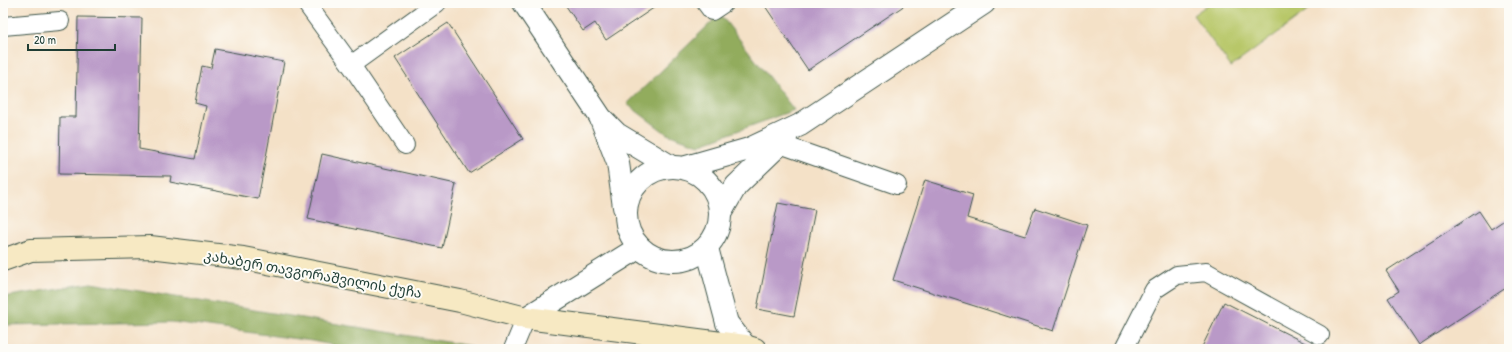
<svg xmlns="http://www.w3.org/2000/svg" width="1512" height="352" font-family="'Patrick Hand','Noto Sans Georgian',sans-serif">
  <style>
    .green { fill: #b8c769; stroke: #6c824e }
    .forest { fill: #92ac5d; stroke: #587448 }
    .building { fill: #b999c7 }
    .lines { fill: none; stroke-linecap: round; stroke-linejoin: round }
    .lane-casing { stroke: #3f564a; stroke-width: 20 }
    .street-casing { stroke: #3f564a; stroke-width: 24 }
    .secondary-casing { stroke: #3f564a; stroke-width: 24 }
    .lane { stroke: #fff; stroke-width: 18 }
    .street { stroke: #fff; stroke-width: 22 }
    .secondary { stroke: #f7e9c3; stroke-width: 22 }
    .labels { text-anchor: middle; stroke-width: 4; stroke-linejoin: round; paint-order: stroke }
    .street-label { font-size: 14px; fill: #1f3d34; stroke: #fdfcf7 }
  </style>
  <rect width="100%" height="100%" fill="#fdfcf7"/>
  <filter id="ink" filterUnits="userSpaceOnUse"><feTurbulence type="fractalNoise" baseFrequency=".025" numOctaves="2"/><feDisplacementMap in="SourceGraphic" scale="8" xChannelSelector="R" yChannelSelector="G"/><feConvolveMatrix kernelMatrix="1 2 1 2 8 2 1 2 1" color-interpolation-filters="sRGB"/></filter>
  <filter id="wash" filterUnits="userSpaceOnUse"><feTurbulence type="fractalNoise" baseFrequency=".012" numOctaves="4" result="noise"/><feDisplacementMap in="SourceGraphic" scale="16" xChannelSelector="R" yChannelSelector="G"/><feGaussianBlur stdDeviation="0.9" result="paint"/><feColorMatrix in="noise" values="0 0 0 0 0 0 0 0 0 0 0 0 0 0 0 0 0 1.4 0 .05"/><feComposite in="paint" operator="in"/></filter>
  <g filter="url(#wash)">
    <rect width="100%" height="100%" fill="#f4e1c7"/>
    <polygon class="green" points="1210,3 1310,3 1313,7 1231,67 1193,15"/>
    <g class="forest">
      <polygon points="720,14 794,110 699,145 667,134 627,104"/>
      <polygon points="91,283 471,346 472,349 353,349 312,341 172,322 3,325 3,297"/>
    </g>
    <g id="blocks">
      <g class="building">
        <polygon points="564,3 661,3 606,40 595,23 583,31"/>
        <polygon points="763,3 908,3 808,70"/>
        <polygon points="78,17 142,18 139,149 195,159 206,106 195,103 202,66 211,68 215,49 284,62 258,199 170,182 171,176 59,174 60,117 76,117"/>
        <polygon points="448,23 523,139 469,173 395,58"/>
        <polygon points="322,154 456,184 442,248 308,219"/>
        <polygon points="925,180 973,195 967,218 1025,236 1035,208 1087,225 1053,331 893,280"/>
        <polygon points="778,203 815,210 794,316 757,309"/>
        <polygon points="1479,211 1491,229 1509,217 1509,286 1419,345 1388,298 1399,291 1386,271"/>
        <polygon points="1224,302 1317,349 1201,349"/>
      </g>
    </g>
  </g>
  <g filter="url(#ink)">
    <use href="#blocks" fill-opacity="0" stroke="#3f564a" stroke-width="1"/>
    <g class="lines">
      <defs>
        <g id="lane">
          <polyline points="306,3 351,65 437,3"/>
          <polyline points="706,3 712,11 724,3"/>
          <polyline points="3,26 60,21"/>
          <polyline points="351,65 405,145"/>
          <polyline points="780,144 897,185"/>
          <polyline points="513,349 526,318"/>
          <polyline points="1124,349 1154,290 1177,275 1206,272 1320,335"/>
        </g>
        <g id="street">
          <polyline points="524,3 601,118 617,134 670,166"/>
          <polyline points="601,119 618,163 624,207"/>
          <circle cx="673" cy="214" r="47"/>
          <polyline points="686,167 749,149 800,125 984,3"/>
          <polyline points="721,212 736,186 786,138"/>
          <polyline points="707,248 727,323 745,346"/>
          <polyline points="526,318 638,248"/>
        </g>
        <polyline id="secondary" points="3,260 31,250 150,247 243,258 460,301 526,318 745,346 755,349"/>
      </defs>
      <use href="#lane" class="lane-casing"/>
      <use href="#street" class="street-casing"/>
      <use href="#secondary" class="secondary-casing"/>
      <use href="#lane" class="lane"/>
      <use href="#street" class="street"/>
      <use href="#secondary" class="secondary"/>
    </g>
  </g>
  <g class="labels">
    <g class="street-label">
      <text transform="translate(313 274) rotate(10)" y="5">კახაბერ თავგორაშვილის ქუჩა</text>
    </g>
  </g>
  <rect width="1512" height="352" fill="none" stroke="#fdfcf7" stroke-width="16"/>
  <path d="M28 44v6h87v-6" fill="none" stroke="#1f3d34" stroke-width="2"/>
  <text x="34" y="44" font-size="12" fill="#1f3d34" stroke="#fdfcf7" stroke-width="3" paint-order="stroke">20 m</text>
</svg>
